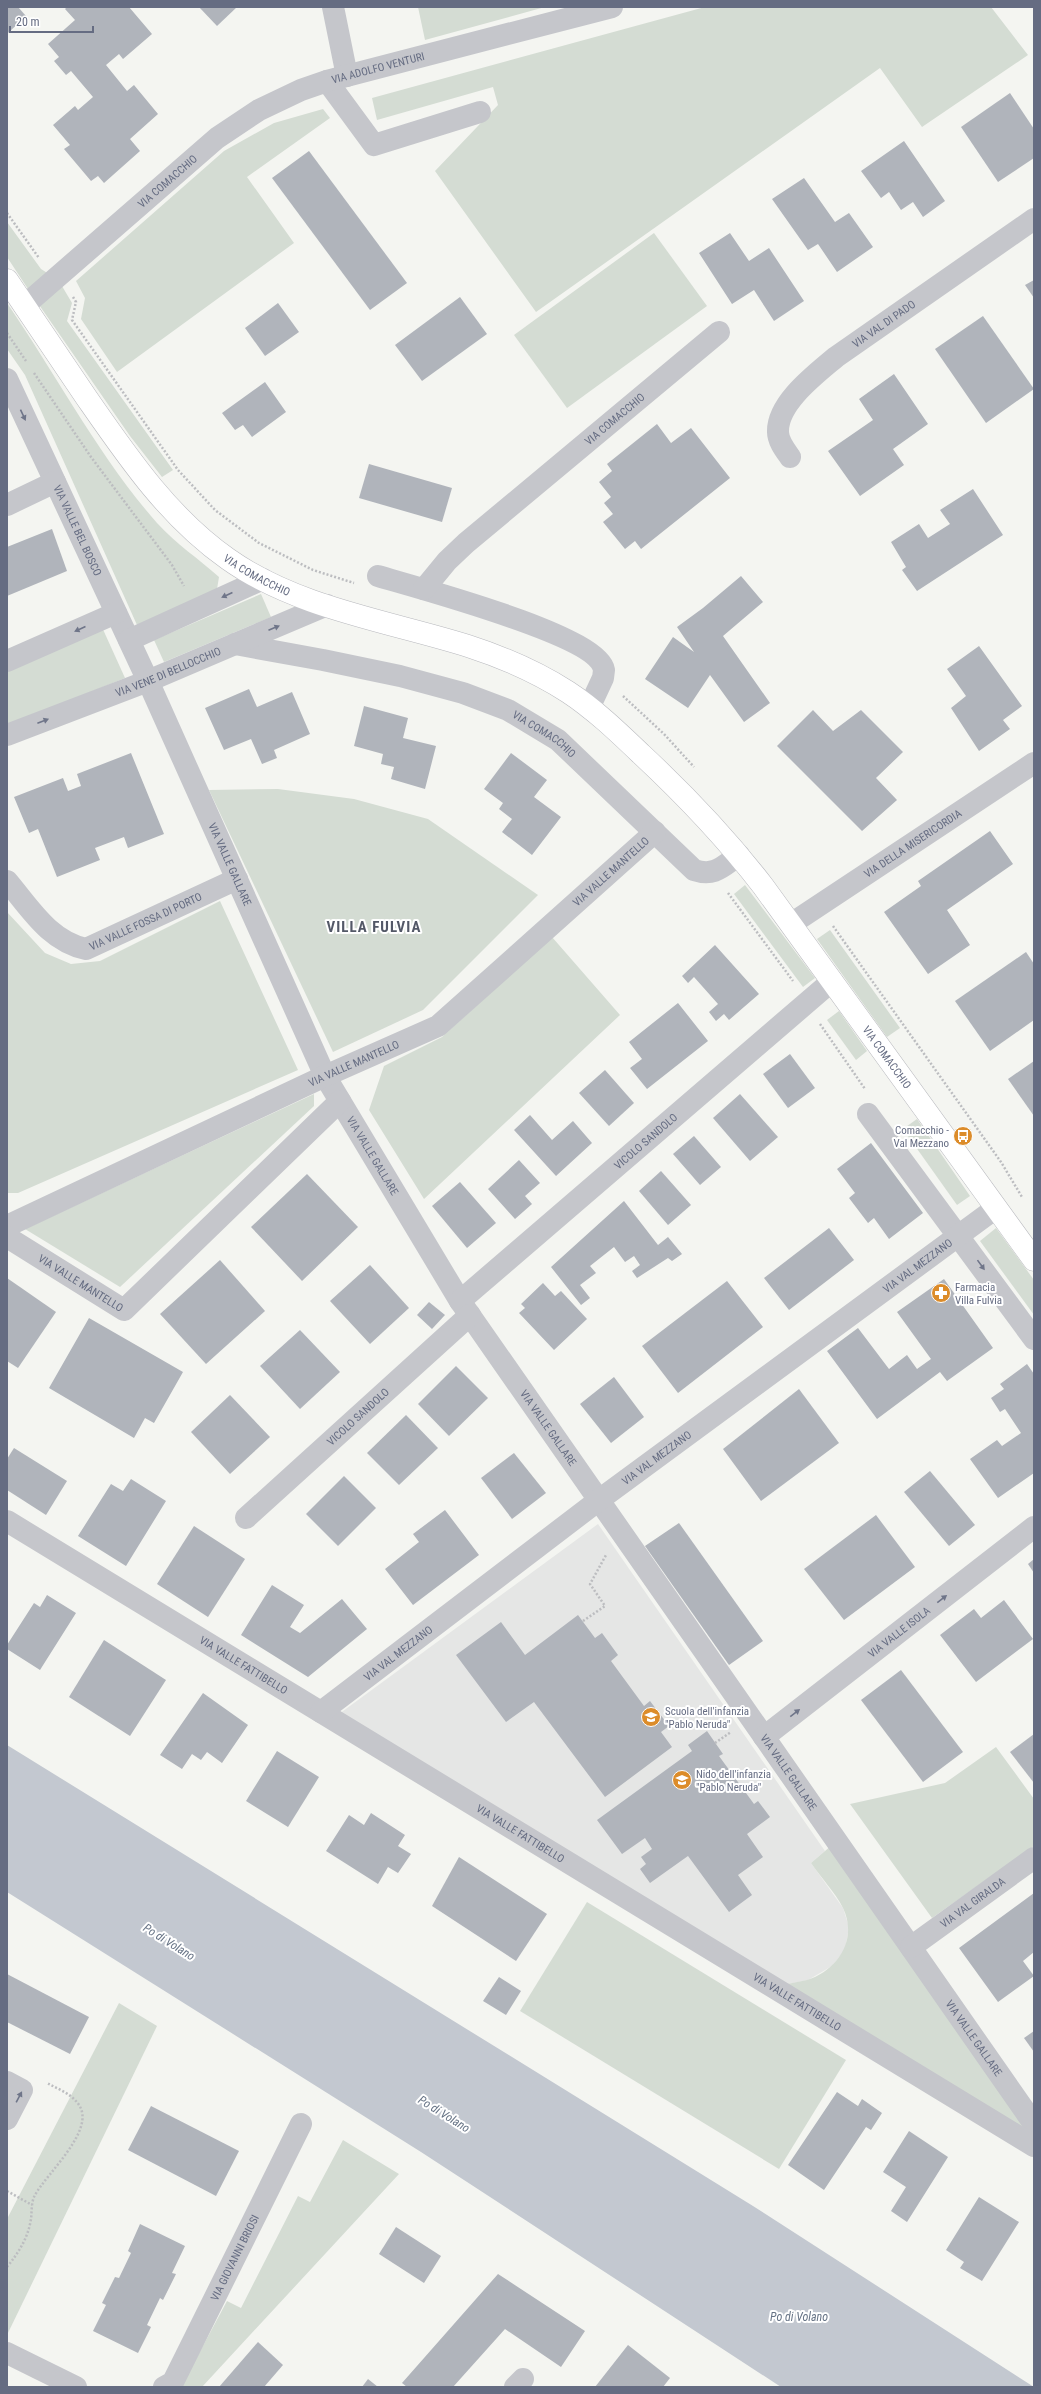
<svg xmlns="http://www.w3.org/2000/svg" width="1041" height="2394" font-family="'Roboto Condensed',sans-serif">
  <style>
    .built { fill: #e5e6e5 }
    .green { fill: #d4dcd3 }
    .water { fill: #c3c8d0 }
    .building { fill: #b0b4bb }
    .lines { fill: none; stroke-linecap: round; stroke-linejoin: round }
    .major-casing { stroke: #b8b9be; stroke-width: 23 }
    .path { stroke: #bcbdc0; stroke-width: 2.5; stroke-dasharray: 2 2; stroke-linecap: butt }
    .minor { stroke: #c5c6cb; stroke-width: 22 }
    .major { stroke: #fff; stroke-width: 22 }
    .oneway { fill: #6f7589 }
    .labels { text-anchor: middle; stroke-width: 4; stroke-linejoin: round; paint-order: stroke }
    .street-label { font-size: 11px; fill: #656c82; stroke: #fff }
    .poi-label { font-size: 11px; fill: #656c82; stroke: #fff; text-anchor: start }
    .water-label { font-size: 12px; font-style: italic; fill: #667385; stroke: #fff }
    .district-label { font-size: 15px; font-weight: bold; letter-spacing: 1px; fill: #535867; stroke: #fff }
  </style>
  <rect width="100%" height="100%" fill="#f4f5f1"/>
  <polygon class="built" points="598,1524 825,1851 811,1863 843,1908 849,1927 845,1950 832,1966 808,1980 783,1985 339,1714"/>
  <g class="green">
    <polygon points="418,7 545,7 425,40"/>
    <polygon points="705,7 991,7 1028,55 922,127 880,68 536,312 435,171 498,105 493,87 377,120 372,98"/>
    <polygon points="323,109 330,118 247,177 294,243 117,372 81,319 85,298 76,281 224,151 274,123"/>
    <polygon points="7,222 41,269 52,276 30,292 7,257"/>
    <polygon points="654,233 707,306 567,408 514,335"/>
    <polygon points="59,281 72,303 67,321 173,470 162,477 130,436 35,299"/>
    <path d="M 7,303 C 57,376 99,457 157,523 C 177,545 198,558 219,577 L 217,589 L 137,625 L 25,375 L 7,349 Z"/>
    <polygon points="261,594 271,617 164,662 154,640"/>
    <polygon points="101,625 125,678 7,726 7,670"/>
    <polygon points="278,789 354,799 428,819 538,895 423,1010 333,1052 209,790"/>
    <polygon points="745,885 815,978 803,987 734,894"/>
    <polygon points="220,901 298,1070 18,1193 7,1193 7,912 45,953 71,964 100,961"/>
    <polygon points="830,930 900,1028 887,1037 817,939"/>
    <polygon points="552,937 620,1015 424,1199 369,1110 384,1066 442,1037"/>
    <polygon points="839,1011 867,1051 856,1060 827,1020"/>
    <polygon points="314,1094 314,1106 120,1287 25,1229"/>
    <polygon points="917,1119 970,1196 957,1205 903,1129"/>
    <polygon points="996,1228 1034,1280 1034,1315 980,1241"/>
    <polygon points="996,1747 1034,1799 1034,1846 932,1918 850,1804 945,1783"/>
    <path d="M 832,1845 L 1034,2137 L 783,1985 C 790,1983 799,1982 807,1980 C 838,1970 858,1939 843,1908 C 835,1892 821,1878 811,1863 Z"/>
    <polygon points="587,1902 846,2060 779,2169 520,2011"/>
    <polygon points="119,2003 157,2026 7,2335 7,2219"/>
    <polygon points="343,2140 399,2174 202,2387 181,2387 227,2301 241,2308 298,2196 310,2202"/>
  </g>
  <polygon class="water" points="7,1745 753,2206 1034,2387 781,2387 421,2152 7,1892"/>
  <g class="building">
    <polygon points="7,7 18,7 26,16 8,33"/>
    <polygon points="67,7 129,7 152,34 123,59 119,54 106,65 127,91 134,85 158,114 130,139 140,151 104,183 98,176 91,181 64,149 70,145 53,125 75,106 78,110 93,97 71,71 66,75 54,61 59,57 48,44 75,20 65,9"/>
    <polygon points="199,7 237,7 217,26"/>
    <polygon points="1010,93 1034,129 1034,158 998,182 961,127"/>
    <polygon points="904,141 945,201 923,217 913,202 901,210 889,192 881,198 861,171"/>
    <polygon points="309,151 407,283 370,310 272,178"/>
    <polygon points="804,178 835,222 849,213 873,247 837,272 818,244 808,250 772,199"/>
    <polygon points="730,233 749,261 769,248 804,301 774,321 754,290 732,304 699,253"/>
    <polygon points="1034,280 1034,298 1025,285"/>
    <polygon points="460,297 487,334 422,381 395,345"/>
    <polygon points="278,303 299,332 265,356 245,328"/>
    <polygon points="983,316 1034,389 986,423 935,349"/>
    <polygon points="894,374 928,424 893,449 904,465 860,496 828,451 873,420 859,399"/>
    <polygon points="265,382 286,412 252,437 243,425 235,430 222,413"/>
    <polygon points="657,424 671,443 691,428 730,478 641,549 635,541 625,549 603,522 613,514 604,503 611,497 599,482 612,471 607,464"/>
    <polygon points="369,464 452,488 442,522 359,498"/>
    <polygon points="973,489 1003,535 917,591 902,570 906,567 891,542 919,524 928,538 950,524 940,510"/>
    <polygon points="52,529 67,571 7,596 7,547"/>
    <polygon points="741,576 763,602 723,636 770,703 744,722 710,675 688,708 645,679 673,637 694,652 677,627 703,608"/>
    <polygon points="979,646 1022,706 1003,720 1010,729 979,751 951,708 966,696 947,669"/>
    <polygon points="249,689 257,707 292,692 310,734 274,750 277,758 262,764 251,739 224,750 205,708"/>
    <polygon points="364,706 408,718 403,738 436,746 425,789 391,779 394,767 381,764 383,754 354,746"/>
    <polygon points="813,710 833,731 861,710 903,752 876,778 897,800 862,831 777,746"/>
    <polygon points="131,753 164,834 128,848 124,837 95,848 100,860 57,877 38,829 29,833 14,797 63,778 68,791 81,786 77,774"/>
    <polygon points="511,753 547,780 534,797 561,817 532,855 502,832 512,819 499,809 503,803 484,789"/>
    <polygon points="990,831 1013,864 947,910 970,945 928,974 884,912 921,886 918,881"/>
    <polygon points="715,945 759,994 729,1020 724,1014 716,1021 709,1012 718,1004 694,977 688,983 682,976"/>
    <polygon points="1026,952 1034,964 1034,1020 990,1051 955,1001"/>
    <polygon points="678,1003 708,1041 647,1089 630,1068 642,1059 629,1042"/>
    <polygon points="790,1054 815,1088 788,1108 763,1074"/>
    <polygon points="1034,1061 1034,1116 1008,1079"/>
    <polygon points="605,1070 634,1103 609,1126 579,1093"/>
    <polygon points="740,1094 778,1137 750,1161 713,1118"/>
    <polygon points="530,1115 552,1140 573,1121 592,1143 556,1176 514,1130"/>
    <polygon points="694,1136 721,1167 700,1185 673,1154"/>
    <polygon points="871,1143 923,1213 889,1239 874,1218 868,1223 849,1198 855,1193 837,1169"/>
    <polygon points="519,1160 540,1183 525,1196 532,1204 515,1219 488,1189"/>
    <polygon points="661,1171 691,1205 668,1225 639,1191"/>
    <polygon points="307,1174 358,1227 302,1281 251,1227"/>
    <polygon points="460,1182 496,1223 467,1248 432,1206"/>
    <polygon points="624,1201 658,1245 668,1237 682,1254 672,1261 668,1258 637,1278 632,1271 640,1265 634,1256 625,1262 614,1247 590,1266 596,1273 580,1285 590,1298 581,1305 551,1267"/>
    <polygon points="829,1228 854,1260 789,1310 764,1278"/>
    <polygon points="220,1260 265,1311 206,1364 160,1314"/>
    <polygon points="370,1265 409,1308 370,1344 330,1301"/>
    <polygon points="7,1278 56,1312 18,1368 7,1361"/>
    <polygon points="944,1279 993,1348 947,1381 940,1372 877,1419 827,1351 858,1328 889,1369 907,1355 917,1369 931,1359 897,1312"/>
    <polygon points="727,1281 763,1327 678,1393 642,1346"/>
    <polygon points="543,1283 555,1296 561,1291 587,1319 554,1350 519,1313 525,1308 521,1304"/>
    <polygon points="429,1302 445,1315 432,1329 417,1315"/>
    <polygon points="89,1318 183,1372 154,1423 145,1418 134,1438 49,1388"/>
    <polygon points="300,1330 340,1372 300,1409 260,1366"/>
    <polygon points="1027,1364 1034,1374 1034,1473 998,1498 970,1459 997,1440 1002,1446 1021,1433 1005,1409 1000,1412 991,1398 1004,1389 1000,1384"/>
    <polygon points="456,1366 488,1398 449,1436 418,1404"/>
    <polygon points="614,1377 644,1417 611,1443 580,1404"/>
    <polygon points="799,1389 839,1443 761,1501 723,1449"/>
    <polygon points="230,1395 270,1437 230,1474 191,1432"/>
    <polygon points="406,1415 438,1448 399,1485 367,1453"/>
    <polygon points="14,1448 67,1481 46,1515 7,1490 7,1459"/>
    <polygon points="514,1453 546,1493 512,1519 481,1478"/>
    <polygon points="930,1471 975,1525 949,1546 904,1492"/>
    <polygon points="344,1476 376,1508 338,1546 306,1514"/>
    <polygon points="131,1479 166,1501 126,1566 78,1536 111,1484 123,1491"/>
    <polygon points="445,1510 479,1555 413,1605 385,1569 419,1542 413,1534"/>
    <polygon points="876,1515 915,1567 844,1620 804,1569"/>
    <polygon points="679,1523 763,1641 729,1665 645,1546"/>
    <polygon points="194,1526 245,1559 208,1617 157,1584"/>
    <polygon points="1034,1559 1034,1573 1028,1564"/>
    <polygon points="272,1585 304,1605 290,1627 300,1633 342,1599 367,1629 308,1677 241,1635"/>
    <polygon points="47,1595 76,1613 40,1670 7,1649 7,1645 34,1603 40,1607"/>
    <polygon points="1004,1600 1033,1639 976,1682 940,1635 974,1609 981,1618"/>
    <polygon points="578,1615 595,1638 602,1633 618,1655 611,1661 644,1706 650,1701 669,1726 661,1732 672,1747 605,1797 534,1702 506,1722 456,1655 501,1622 525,1655"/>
    <polygon points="104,1640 166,1680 130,1736 69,1697"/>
    <polygon points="901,1670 963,1752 923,1782 861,1700"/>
    <polygon points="203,1693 248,1725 222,1763 207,1752 201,1760 192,1754 182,1769 160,1755"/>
    <polygon points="707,1731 723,1754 719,1756 754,1804 758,1801 770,1817 747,1834 763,1857 738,1875 752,1895 729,1912 688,1856 650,1883 640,1869 646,1864 641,1857 652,1849 645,1838 622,1854 597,1820 692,1751 688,1745"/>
    <polygon points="1034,1734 1034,1783 1010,1752"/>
    <polygon points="277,1751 319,1777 288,1827 246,1801"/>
    <polygon points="371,1813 405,1835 398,1846 411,1854 398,1873 388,1867 378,1884 326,1851 349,1815 364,1825"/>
    <polygon points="459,1857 547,1914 516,1961 432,1906"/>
    <polygon points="1034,1893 1034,1952 1023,1961 1034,1976 998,2002 959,1948"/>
    <polygon points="7,1974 89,2017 70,2054 7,2022"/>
    <polygon points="499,1977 521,1991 506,2015 483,2001"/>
    <polygon points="1034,2031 1034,2052 1024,2038"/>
    <polygon points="837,2092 858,2106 862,2099 882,2113 871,2130 866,2127 824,2190 788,2165"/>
    <polygon points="151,2106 239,2151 216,2196 128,2150"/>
    <polygon points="909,2131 948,2157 907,2222 891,2211 906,2187 883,2172"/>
    <polygon points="979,2197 1019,2222 982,2281 960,2268 964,2262 946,2250"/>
    <polygon points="140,2224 185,2246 172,2273 176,2274 163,2300 160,2298 147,2325 151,2327 138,2353 93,2331 106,2305 102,2303 115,2277 119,2278 131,2253 128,2251"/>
    <polygon points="396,2227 441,2256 424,2283 379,2254"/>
    <polygon points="498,2274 585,2331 561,2367 505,2329 453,2387 407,2387 402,2383"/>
    <polygon points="258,2342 283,2365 264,2387 219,2387"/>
    <polygon points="628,2345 670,2378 663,2387 595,2387"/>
    <polygon points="368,2379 378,2387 362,2387"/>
  </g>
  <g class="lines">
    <defs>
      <g id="major">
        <path id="s18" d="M 7,280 C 33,319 60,358 86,397 C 127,456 168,517 228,559 C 297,608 388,621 468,646 C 502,657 537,672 568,692 C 594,709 618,732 641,754 C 685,795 726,838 763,886 L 1034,1260"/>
      </g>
    </defs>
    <use href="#major" class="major-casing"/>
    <g class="path">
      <polyline points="7,213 39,258"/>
      <polyline points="73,297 76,302 72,320 178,470 215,510 259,543 313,570 354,583"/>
      <polyline points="7,333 26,361"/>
      <polyline points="34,373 91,457 172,565 184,586"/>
      <polyline points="623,696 664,734 694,767"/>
      <polyline points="728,893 793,981"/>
      <polyline points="833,926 1001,1162 1022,1197"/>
      <polyline points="820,1024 865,1089"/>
      <polyline points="583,1621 605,1606 590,1584 606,1555"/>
      <polyline points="715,1743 731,1732"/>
      <polyline points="7,2191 32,2205"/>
      <path d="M 7,2267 C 19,2252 28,2238 31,2219 C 32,2211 31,2202 35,2195 C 47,2173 96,2130 79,2105 C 72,2094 58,2089 47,2083"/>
    </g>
    <g class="minor">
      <polyline points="333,7 347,76"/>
      <polyline points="327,81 374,145 480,112"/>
      <path id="s1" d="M 24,306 L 217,138 L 259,110 L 301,90 L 327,81 L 612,7"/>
      <path id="s2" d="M 7,379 L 148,681 L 325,1076 L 460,1301 L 1034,2124"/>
      <path id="s3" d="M 790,457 C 785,450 778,441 778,432 C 777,403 816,374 836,357 L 1034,219"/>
      <polyline points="7,505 55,482"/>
      <path d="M 378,576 C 414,587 598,635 604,670 L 603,678 L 589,708"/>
      <path id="s4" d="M 424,589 L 447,561 L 466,543 L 719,332"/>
      <polyline points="129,640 263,579"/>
      <path id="s5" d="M 235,644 L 323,660 L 400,676 L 463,693 L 508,710 L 558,740 L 694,870 C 715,877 723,866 739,855"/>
      <polyline points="7,661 116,613"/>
      <path id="s6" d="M 7,735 L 148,681 L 327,605"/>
      <path id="s7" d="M 7,881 C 30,908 49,941 86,949 L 237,879"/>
      <path id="s8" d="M 791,924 L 1034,763"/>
      <polyline points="868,1114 1034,1339"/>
      <path id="s9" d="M 7,1226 L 325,1076 L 438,1026 L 655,832"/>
      <path id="s10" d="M 7,1237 L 124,1310 L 340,1101"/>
      <path id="s11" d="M 460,1301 L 832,981"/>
      <path id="s12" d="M 246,1518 L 470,1315"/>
      <path id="s13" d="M 7,1521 L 1034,2146"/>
      <path id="s14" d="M 321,1712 L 599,1500 L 996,1208"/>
      <path id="s15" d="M 764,1737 L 1034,1527"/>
      <path id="s16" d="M 911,1947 L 1034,1858"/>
      <polyline points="7,2082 22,2090 7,2119"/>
      <polyline points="7,2353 76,2387"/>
      <path id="s17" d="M 164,2387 L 173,2382 L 301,2124"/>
      <polyline points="515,2387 523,2379"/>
    </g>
    <use href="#major" class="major"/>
  </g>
  <defs><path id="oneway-solid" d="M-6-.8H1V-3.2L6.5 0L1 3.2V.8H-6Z"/></defs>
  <g class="oneway">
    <use href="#oneway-solid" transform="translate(23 415) rotate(65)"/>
    <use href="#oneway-solid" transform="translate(227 595) rotate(155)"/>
    <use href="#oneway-solid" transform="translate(274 628) rotate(-23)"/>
    <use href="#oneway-solid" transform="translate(80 629) rotate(156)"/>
    <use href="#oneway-solid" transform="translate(43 721) rotate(-21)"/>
    <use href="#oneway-solid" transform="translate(981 1265) rotate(54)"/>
    <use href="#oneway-solid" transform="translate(942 1599) rotate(-38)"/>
    <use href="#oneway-solid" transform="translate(795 1713) rotate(-38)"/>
    <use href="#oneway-solid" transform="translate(19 2097) rotate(-62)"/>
  </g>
  <defs>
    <symbol id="bus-disc" viewBox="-11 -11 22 22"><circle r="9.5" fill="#dc8c2a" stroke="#fff"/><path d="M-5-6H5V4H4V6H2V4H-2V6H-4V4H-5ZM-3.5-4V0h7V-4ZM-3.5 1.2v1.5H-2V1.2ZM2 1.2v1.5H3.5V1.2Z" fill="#fff"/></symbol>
    <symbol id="pharmacy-disc" viewBox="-11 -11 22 22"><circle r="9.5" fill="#dc8c2a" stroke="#fff"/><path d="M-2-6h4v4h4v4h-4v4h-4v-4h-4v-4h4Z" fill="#fff"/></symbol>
    <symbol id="school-disc" viewBox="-11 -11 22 22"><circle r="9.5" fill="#dc8c2a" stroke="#fff"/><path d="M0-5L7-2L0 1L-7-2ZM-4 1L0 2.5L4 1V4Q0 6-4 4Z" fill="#fff"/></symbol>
  </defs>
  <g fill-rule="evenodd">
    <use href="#bus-disc" x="952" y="1125" width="22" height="22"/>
    <use href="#pharmacy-disc" x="930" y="1282" width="22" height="22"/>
    <use href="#school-disc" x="640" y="1706" width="22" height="22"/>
    <use href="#school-disc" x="671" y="1769" width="22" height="22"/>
  </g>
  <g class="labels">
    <g class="street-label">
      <text dy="4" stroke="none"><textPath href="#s1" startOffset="433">VIA ADOLFO VENTURI</textPath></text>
      <text dy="4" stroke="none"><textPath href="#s1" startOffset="190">VIA COMACCHIO</textPath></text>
      <text dy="4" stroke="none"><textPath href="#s3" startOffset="184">VIA VAL DI PADO</textPath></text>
      <text dy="4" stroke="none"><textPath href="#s4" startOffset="256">VIA COMACCHIO</textPath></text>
      <text dy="4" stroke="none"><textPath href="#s2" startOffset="167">VIA VALLE BEL BOSCO</textPath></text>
      <text dy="4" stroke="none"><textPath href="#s18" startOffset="391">VIA COMACCHIO</textPath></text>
      <text dy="4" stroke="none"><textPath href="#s6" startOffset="173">VIA VENE DI BELLOCCHIO</textPath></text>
      <text dy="4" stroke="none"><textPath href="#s5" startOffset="325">VIA COMACCHIO</textPath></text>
      <text dy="4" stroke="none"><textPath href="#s8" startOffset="146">VIA DELLA MISERICORDIA</textPath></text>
      <text dy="4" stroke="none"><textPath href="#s2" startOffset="534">VIA VALLE GALLARE</textPath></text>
      <text dy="4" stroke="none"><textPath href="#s9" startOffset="707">VIA VALLE MANTELLO</textPath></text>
      <text dy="4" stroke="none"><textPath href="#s7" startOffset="172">VIA VALLE FOSSA DI PORTO</textPath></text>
      <text dy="4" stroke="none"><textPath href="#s18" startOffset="1212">VIA COMACCHIO</textPath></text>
      <text dy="4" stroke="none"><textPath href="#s9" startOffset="383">VIA VALLE MANTELLO</textPath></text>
      <text dy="4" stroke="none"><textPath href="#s11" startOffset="245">VICOLO SANDOLO</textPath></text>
      <text dy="4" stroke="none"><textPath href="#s2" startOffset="859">VIA VALLE GALLARE</textPath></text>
      <text dy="4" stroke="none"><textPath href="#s14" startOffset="745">VIA VAL MEZZANO</textPath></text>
      <text dy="4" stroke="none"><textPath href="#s10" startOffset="87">VIA VALLE MANTELLO</textPath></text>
      <text dy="4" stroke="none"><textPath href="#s12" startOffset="151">VICOLO SANDOLO</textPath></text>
      <text dy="4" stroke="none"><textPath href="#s2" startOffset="1183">VIA VALLE GALLARE</textPath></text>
      <text dy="4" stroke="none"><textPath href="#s14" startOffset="421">VIA VAL MEZZANO</textPath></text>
      <text dy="4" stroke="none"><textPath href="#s15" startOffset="171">VIA VALLE ISOLA</textPath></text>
      <text dy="4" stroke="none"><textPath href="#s14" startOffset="97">VIA VAL MEZZANO</textPath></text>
      <text dy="4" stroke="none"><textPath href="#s13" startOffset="277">VIA VALLE FATTIBELLO</textPath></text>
      <text dy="4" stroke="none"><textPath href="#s2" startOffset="1603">VIA VALLE GALLARE</textPath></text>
      <text dy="4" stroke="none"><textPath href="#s13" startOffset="601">VIA VALLE FATTIBELLO</textPath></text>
      <text dy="4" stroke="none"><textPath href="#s16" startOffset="76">VIA VAL GIRALDA</textPath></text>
      <text dy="4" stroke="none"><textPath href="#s13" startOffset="925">VIA VALLE FATTIBELLO</textPath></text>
      <text dy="4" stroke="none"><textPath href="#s2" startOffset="1927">VIA VALLE GALLARE</textPath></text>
      <text dy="4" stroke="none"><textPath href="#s17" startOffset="149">VIA GIOVANNI BRIOSI</textPath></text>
    </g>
    <g class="poi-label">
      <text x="949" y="1134" text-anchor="end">Comacchio -<tspan x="949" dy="13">Val Mezzano</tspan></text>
      <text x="955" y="1291">Farmacia<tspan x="955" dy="13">Villa Fulvia</tspan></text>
      <text x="665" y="1715">Scuola dell'infanzia<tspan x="665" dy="13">"Pablo Neruda"</tspan></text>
      <text x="696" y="1778">Nido dell'infanzia<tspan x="696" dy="13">"Pablo Neruda"</tspan></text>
    </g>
    <g class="water-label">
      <text transform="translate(169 1942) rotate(32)" y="4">Po di Volano</text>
      <text transform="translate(444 2114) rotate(32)" y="4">Po di Volano</text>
      <text x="799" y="2321">Po di Volano</text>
    </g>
    <g class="district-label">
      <text x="374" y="932">VILLA FULVIA</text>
    </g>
  </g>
  <rect width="1041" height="2394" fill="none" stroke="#656c82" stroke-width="16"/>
  <path d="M10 26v6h83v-6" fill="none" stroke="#656c82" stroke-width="2"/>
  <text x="16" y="26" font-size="12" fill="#656c82" stroke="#ffffff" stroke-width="3" paint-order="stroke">20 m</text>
</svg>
